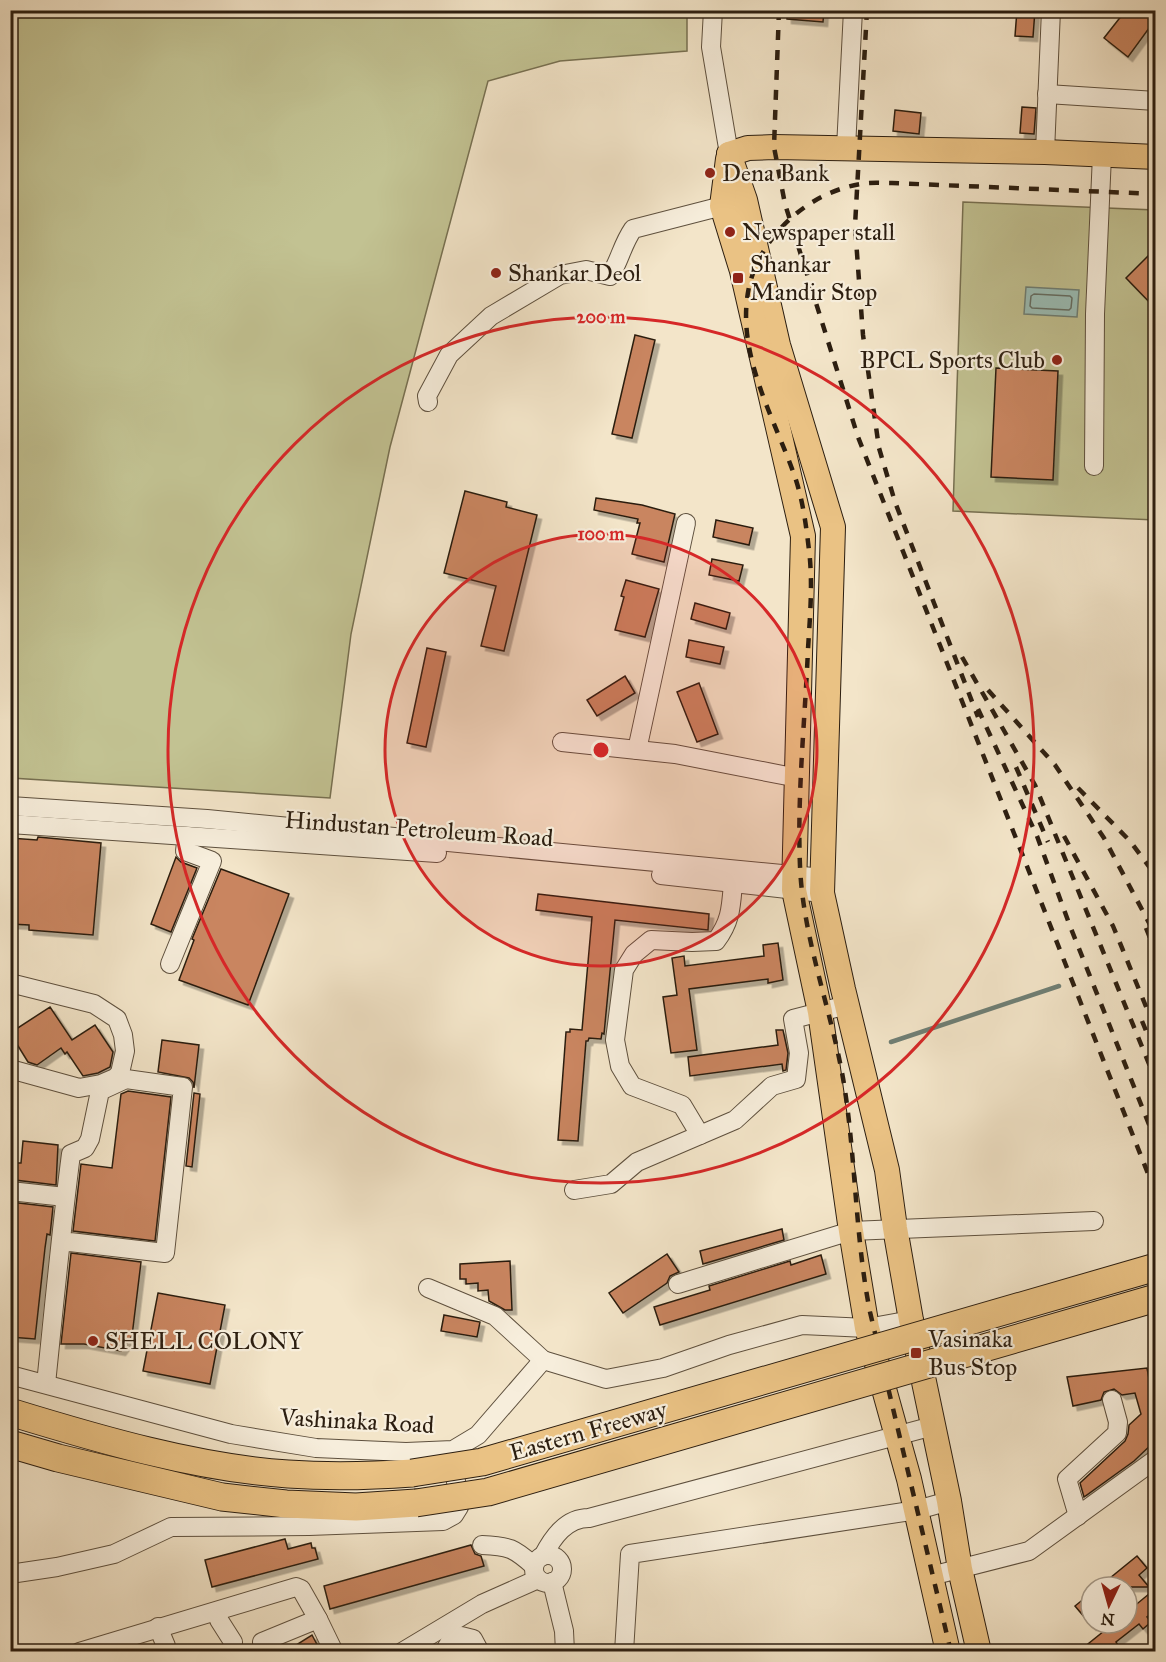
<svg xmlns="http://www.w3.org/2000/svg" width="1166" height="1662" font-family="'IM FELL Great Primer',serif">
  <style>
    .green { fill: #c2c292; stroke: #777051; stroke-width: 1.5 }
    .water { fill: #9bbfb8; stroke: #6f7f75; stroke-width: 1.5 }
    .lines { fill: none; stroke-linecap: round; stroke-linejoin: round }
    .shore { stroke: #646e64; stroke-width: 1.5 }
    .stream { stroke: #6f7f75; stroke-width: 4.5 }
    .building { fill: #c98560; stroke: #2c1e10; stroke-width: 1.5; filter: url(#shadow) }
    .minor-casing { stroke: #5e503e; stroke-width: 20 }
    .major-casing { stroke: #2c1e10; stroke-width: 26 }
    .highway-casing { stroke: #2c1e10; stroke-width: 29 }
    .minor { stroke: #f7eedc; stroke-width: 18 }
    .major { stroke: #eac284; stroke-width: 24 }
    .highway { stroke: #eac284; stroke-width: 27 }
    .rail { stroke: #2c1e10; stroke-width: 4.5; stroke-dasharray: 10 10; stroke-linecap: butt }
    .highway-bridge-casing { stroke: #2c1e10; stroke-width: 29; stroke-linecap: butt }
    .highway-bridge { stroke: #eac284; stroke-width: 27 }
    .ring { fill: none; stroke: #d62828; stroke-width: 3 }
    .poi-dot { fill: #8f2418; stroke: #f7eedc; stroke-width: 2 }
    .labels { text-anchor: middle; stroke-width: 4.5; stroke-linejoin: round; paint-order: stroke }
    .poi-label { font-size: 24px; fill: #2c1e10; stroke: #f7eedc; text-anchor: start }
    .street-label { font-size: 24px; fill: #2c1e10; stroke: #f7eedc }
    .centre { fill: #d62828; stroke: #f7eedc; stroke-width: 3 }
    .ring-label { font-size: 18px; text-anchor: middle; font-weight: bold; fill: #d62828; stroke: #f7eedc; stroke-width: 4.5; stroke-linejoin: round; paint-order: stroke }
  </style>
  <defs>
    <filter id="shadow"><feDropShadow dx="4.5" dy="4.5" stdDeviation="0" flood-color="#0004"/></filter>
  </defs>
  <rect width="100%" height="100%" fill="#f3e5c9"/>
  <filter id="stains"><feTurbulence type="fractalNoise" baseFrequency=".00333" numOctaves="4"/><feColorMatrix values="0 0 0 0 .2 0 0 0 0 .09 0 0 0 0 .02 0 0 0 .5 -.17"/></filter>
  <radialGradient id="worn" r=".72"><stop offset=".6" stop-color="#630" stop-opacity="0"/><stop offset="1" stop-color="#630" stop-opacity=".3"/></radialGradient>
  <g class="green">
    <polygon points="10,11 687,11 687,51 560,61 488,81 390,447 351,634 330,798 11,778"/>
    <polygon points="963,202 1155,210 1155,520 953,511"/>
  </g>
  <polygon class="water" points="1026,287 1079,290 1077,317 1024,314"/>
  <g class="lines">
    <polygon class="shore" points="1034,294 1070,296 1072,298 1071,308 1069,310 1032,308 1030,306 1031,296"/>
    <polyline class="stream" points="891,1042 1059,986"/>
  </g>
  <g class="building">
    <polygon points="787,10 824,10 823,22 787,19"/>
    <polygon points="1017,10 1035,10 1033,37 1015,36"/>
    <polygon points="1126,10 1143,10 1155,20 1128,57 1104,38"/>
    <polygon points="1022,107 1036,108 1034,134 1020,133"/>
    <polygon points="895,110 921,113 919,134 893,131"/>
    <polygon points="1155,249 1155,308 1126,278"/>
    <polygon points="635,335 655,340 632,438 612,434"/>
    <polygon points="996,368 1058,371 1053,480 991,477"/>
    <polygon points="465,491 507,502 506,507 537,515 504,651 481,646 496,586 444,573"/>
    <polygon points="596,498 642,505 675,514 664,562 632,554 640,523 637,523 638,519 594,510"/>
    <polygon points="716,520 753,528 749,545 713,537"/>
    <polygon points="712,559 743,565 739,581 709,575"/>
    <polygon points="626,580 659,589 645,637 615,630 624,597 621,596"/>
    <polygon points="695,603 730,613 726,629 691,619"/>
    <polygon points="689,640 724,647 720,664 686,657"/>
    <polygon points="427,648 446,652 426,747 407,743"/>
    <polygon points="625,676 635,693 597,716 587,700"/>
    <polygon points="699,683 718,734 697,742 677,692"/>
    <polygon points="38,837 101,843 93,935 29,930 29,925 10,924 10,838 37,840"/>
    <polygon points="176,857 181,862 197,868 171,932 151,924"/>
    <polygon points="221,869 289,894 248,1005 179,980 194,940 192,939"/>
    <polygon points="538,894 709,914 708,930 615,920 604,1034 602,1033 601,1039 589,1038 588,1041 586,1041 578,1141 558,1140 566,1032 570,1032 570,1029 582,1030 592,917 536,910"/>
    <polygon points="778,943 783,980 768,983 768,979 689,989 697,1050 671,1053 663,997 677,995 672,958 684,956 685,966 764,956 763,945"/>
    <polygon points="50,1007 72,1040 95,1025 113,1052 110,1067 98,1073 83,1076 67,1052 65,1054 61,1048 37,1065 28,1062 10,1033"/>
    <polygon points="776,1030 783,1030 788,1053 786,1070 783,1071 782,1064 690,1076 688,1057 778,1045"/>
    <polygon points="162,1040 199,1045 194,1088 193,1082 189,1078 158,1072"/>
    <polygon points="128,1091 171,1097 155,1241 73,1231 81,1164 112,1168 121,1094"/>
    <polygon points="194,1093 200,1094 192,1167 186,1166"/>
    <polygon points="23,1141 58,1145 56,1185 15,1180 17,1163 21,1163"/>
    <polygon points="10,1202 53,1207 50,1235 47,1234 45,1248 35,1339 10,1337"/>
    <polygon points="782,1229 784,1240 703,1264 700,1251"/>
    <polygon points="71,1253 141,1262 132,1336 121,1351 84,1344 61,1344"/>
    <polygon points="667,1254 679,1272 670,1276 667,1283 623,1313 609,1293"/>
    <polygon points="821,1255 826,1274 660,1325 654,1307 710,1290 709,1286 790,1261 791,1265"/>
    <polygon points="510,1261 512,1310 505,1310 489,1301 488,1290 478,1291 478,1283 466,1284 466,1279 460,1279 460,1264"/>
    <polygon points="158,1293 225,1305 210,1384 143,1371"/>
    <polygon points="444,1315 480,1322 477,1337 441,1331"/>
    <polygon points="1147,1368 1155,1410 1155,1441 1134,1461 1084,1497 1080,1483 1125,1441 1128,1434 1129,1425 1141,1414 1135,1393 1122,1395 1114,1389 1104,1392 1101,1400 1073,1406 1067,1377"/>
    <polygon points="285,1539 288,1549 311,1543 312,1548 315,1548 318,1559 212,1587 205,1560"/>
    <polygon points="471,1545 475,1554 481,1556 484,1566 330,1609 324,1586"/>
    <polygon points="1137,1556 1147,1568 1139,1575 1149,1587 1099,1587"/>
    <polygon points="1155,1589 1155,1611 1147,1617 1151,1622 1143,1629 1139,1624 1116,1642 1119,1647 1113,1652 1078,1652 1114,1623 1127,1623 1127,1612"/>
    <polygon points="1091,1593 1091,1625 1075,1606"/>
    <polygon points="312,1635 321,1652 285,1652"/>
  </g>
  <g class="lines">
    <defs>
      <g id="minor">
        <polyline points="713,10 711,47 729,154"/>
        <polyline points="1047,94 1156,101"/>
        <polyline points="846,148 853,10"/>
        <polyline points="1045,152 1051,10"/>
        <path d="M 428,402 L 427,396 L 449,355 L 491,316 L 560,275 L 586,270 L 610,276 C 620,260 622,245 633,229 L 734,203"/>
        <polyline points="1094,466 1095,314 1102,155"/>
        <polyline points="562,742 675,754 798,778"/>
        <polyline points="637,750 686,523"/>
        <polyline points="10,806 207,819 823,878"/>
        <polyline points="10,824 437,853"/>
        <polyline points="661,875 822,893"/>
        <polyline points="170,964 212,861 185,851 187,836"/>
        <polyline points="10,983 94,1004 117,1019 123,1035 125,1051 120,1073 115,1078 101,1084 79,1088 10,1069"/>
        <path d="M 700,1135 L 682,1105 L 632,1086 L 620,1066 L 615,1040 L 624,970 L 634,954 L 651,940 L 692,942 L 716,941 C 731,921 731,907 733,883"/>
        <polyline points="574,1190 611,1184 637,1162 735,1120 772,1086 796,1079 799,1053 793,1019 847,1005"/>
        <polyline points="10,1191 65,1197"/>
        <polyline points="678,1284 851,1231 1094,1221"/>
        <polyline points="428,1288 495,1316 543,1360"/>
        <polyline points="10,1375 231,1434 316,1448 406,1452 453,1450 478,1435 543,1360 606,1379 663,1368 729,1345 802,1325 867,1328 911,1320"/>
        <path d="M 46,1384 C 54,1307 61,1231 71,1154 L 85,1148 L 90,1139 L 100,1091 L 126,1079 L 183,1087 L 165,1253 L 61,1241"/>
        <polyline points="1078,1516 1067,1479 1117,1433 1118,1422 1112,1400"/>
        <path d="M 482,1545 C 509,1546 514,1548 534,1566"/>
        <circle cx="548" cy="1569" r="14"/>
        <path d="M 543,1556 C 553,1537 566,1518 589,1518 L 933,1426"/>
        <polyline points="10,1574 57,1567 114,1554 171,1527 309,1526 443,1521 454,1515 459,1507 453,1456"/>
        <polyline points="931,1576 1029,1551 1156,1459"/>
        <polyline points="552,1582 564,1631 565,1652"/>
        <polyline points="219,1620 233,1642 231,1652"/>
        <polyline points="158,1627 166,1646"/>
        <polyline points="262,1642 318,1619 334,1652"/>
        <polyline points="79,1652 296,1587 301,1589 318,1619"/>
        <polyline points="402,1652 482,1604 538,1579"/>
        <polyline points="444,1652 451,1640 461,1636 473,1639 480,1652"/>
        <polyline points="624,1652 630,1554 917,1510 949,1501"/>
      </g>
      <g id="major">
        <polyline points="729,154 745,200 778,345 833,527 822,893 843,989 887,1170 895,1228 911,1320 949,1501 960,1569 979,1652"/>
        <polyline points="729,154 748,148 774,147 1045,152 1156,157"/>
        <polyline points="728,159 722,206 742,271 803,536 794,890 820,1012 851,1231 867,1328 909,1479 948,1652"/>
      </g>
      <g id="highway">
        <path d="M 10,1412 C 98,1439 197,1468 288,1474 C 330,1477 371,1476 412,1473"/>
        <polyline points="10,1444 58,1458 222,1497 286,1504 356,1507 416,1503"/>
      </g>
    </defs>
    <use href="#minor" class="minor-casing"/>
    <use href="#major" class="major-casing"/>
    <use href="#highway" class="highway-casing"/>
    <use href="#minor" class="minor"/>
    <use href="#major" class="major"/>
    <use href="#highway" class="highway"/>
    <g class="rail">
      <polyline points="779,10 774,147 785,204 858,437 1156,1194"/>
      <polyline points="867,10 855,226 863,335 879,448 895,502 978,717"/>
      <polyline points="962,657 1035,785 1156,1081"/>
      <polyline points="988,690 1055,765 1104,838 1156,936"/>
      <polyline points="978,709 1037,836 1070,926 1156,1142"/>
      <polyline points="1016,767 1048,842"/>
      <polyline points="1078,788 1130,841 1156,876"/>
      <polyline points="1064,836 1113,926 1156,1031"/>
      <polyline points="1146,928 1156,953"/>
      <polyline points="1142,1021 1156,1055"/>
      <path d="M 951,1652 L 870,1312 C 855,1236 856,1160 844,1084 C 832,1011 803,940 800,866 C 797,794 805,721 808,649 C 810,616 813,583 809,550 C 806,525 803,501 795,477 C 774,417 735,353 749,287 C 761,235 809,192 861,184 C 871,182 882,183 892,183 L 1156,194"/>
    </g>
    <defs>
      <g id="highway-bridge">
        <polyline points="412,1473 482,1462 1156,1267"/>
        <polyline points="416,1503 488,1492 1156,1298"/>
      </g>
    </defs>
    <use href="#highway-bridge" class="highway-bridge-casing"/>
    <use href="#highway-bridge" class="highway-bridge"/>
  </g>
  <circle cx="601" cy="750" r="216" fill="#d62828" fill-opacity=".12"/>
  <g class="ring">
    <circle cx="601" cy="750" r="216"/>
    <circle cx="601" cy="750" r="433"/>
  </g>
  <g class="poi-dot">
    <circle cx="710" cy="173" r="6"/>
    <circle cx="730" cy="232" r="6"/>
    <circle cx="496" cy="273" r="6"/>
    <rect x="732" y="272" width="12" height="12" rx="3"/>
    <circle cx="1057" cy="360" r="6"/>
    <circle cx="93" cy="1341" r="6"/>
    <rect x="910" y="1347" width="12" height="12" rx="3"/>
  </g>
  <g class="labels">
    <g class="poi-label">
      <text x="722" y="181">Dena Bank</text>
      <text x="742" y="240">Newspaper stall</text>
      <text x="750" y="272">Shankar<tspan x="750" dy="28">Mandir Stop</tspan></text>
      <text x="508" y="281">Shankar Deol</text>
      <text x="1045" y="368" text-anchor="end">BPCL Sports Club</text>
      <text x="928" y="1347">Vasinaka<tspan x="928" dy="28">Bus Stop</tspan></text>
      <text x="105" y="1349">SHELL COLONY</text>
    </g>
    <g class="street-label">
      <text transform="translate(419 829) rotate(4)" y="8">Hindustan Petroleum Road</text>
      <text transform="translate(357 1421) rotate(3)" y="8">Vashinaka Road</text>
      <text transform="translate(588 1431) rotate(-16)" y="8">Eastern Freeway</text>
    </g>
  </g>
  <circle cx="601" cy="750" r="9" class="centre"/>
  <g class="ring-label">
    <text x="601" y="323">200 m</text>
    <text x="601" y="540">100 m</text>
  </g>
  <rect width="1166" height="1662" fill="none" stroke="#f3e5c9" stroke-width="36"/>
  <rect x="12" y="12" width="1142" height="1638" fill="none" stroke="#2c1e10" stroke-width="3"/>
  <rect x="18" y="18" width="1130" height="1626" fill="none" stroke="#2c1e10" stroke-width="1.5"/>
  <g transform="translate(1109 1605) rotate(185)"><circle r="28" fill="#f7eedc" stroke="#a69b8a" stroke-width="1.5"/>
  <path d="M0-4.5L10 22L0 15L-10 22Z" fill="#8f2418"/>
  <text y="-9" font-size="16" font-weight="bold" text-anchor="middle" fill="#2c1e10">N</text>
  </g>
  <rect width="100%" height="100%" filter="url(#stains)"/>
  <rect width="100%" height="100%" fill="url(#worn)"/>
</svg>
